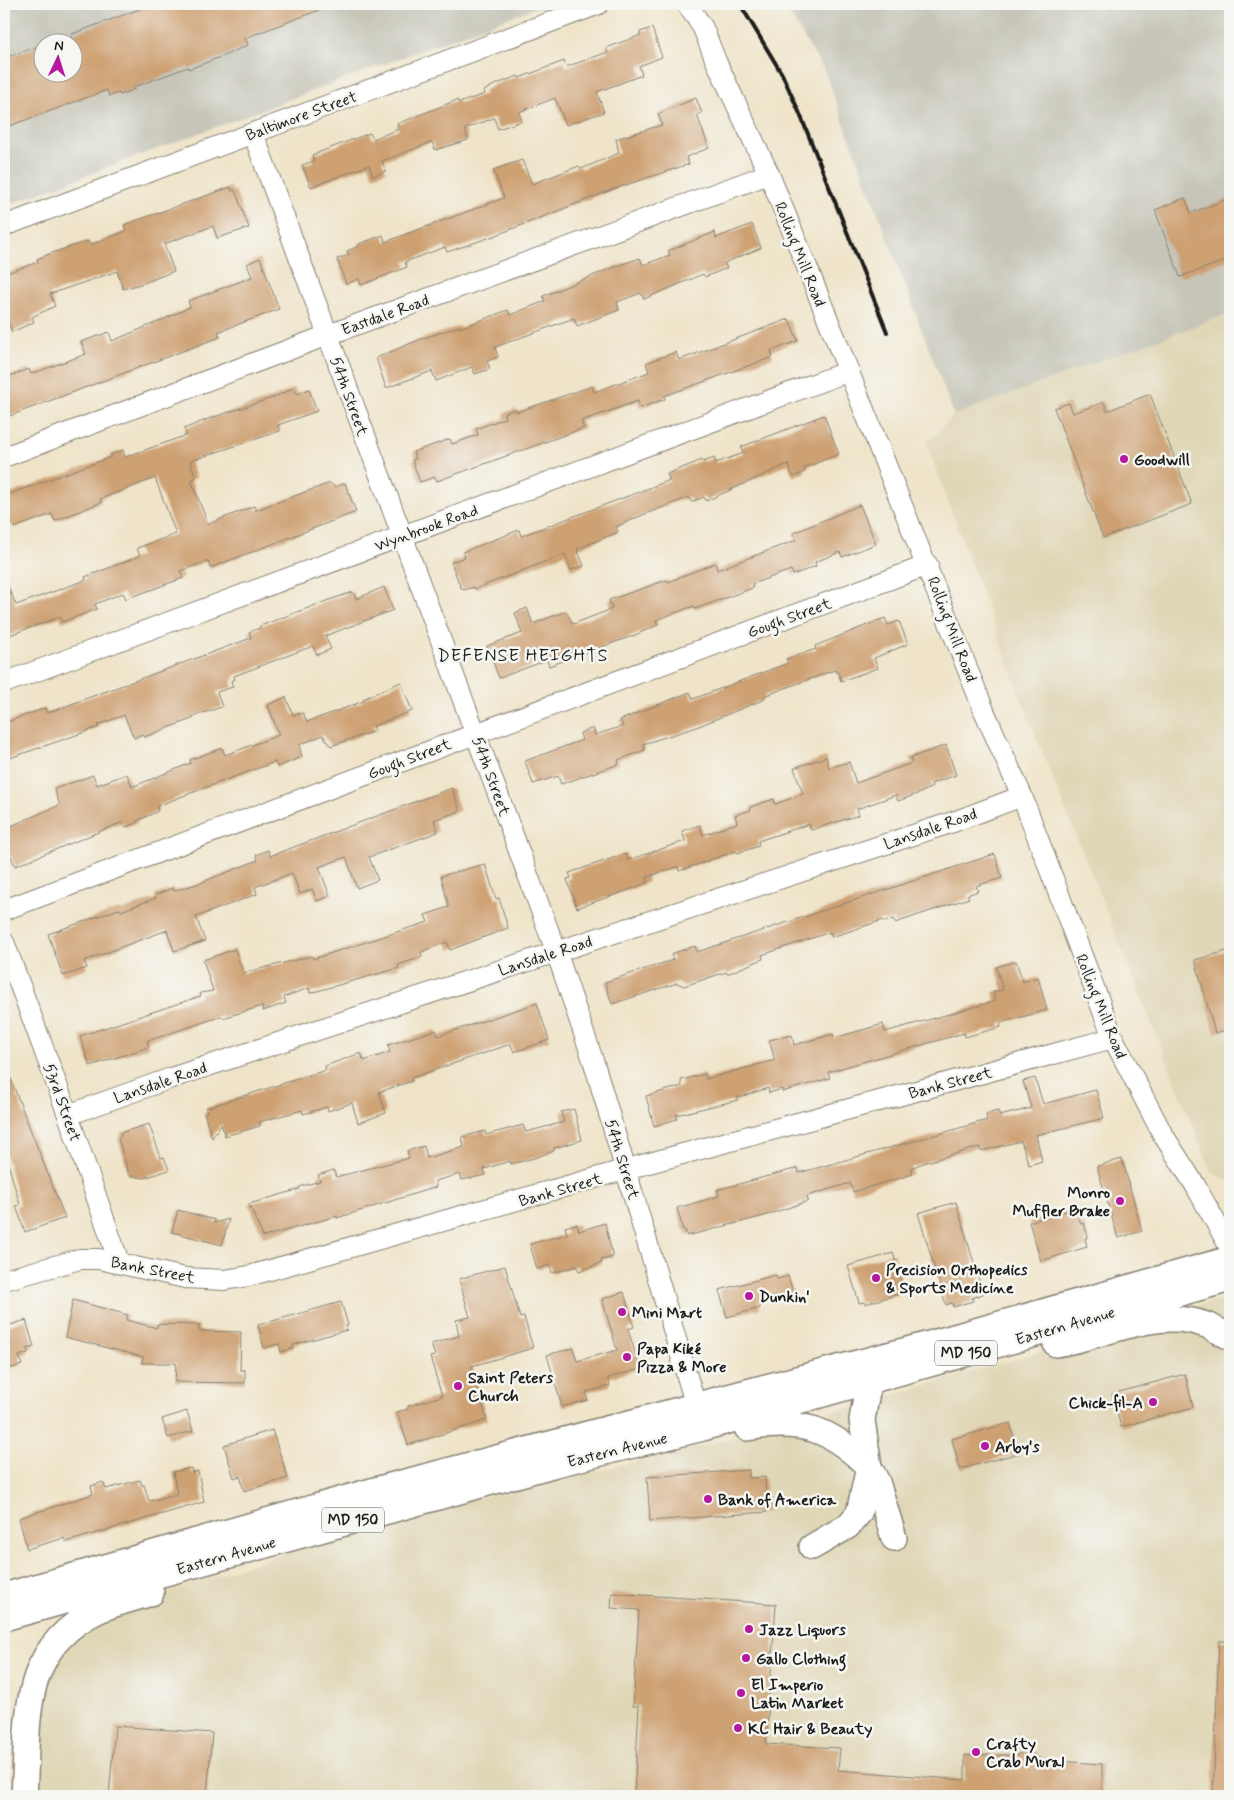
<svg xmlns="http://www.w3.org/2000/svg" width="1234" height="1800" font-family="Mynerve,sans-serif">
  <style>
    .built { fill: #e0d7b7 }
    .industrial { fill: #c6c5b8; fill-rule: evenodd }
    .building { fill: #cea173 }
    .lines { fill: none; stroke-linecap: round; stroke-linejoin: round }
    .minor-casing { stroke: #868072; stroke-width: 22 }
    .major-casing { stroke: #868072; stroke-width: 28 }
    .minor { stroke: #fff; stroke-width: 20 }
    .major { stroke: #fff; stroke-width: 25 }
    .rail { stroke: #1c1c1c; stroke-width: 4 }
    .poi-dot { fill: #b5179e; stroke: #f6f6f2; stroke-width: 2 }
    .labels { text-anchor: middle; stroke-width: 5; stroke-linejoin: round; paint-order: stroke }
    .shield { fill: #f6f6f2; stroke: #5d5d5c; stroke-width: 1 }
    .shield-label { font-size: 15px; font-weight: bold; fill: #1c1c1c }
    .street-label { font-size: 16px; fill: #1c1c1c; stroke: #f6f6f2 }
    .poi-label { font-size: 16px; font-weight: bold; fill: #1c1c1c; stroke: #f6f6f2; text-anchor: start }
    .neighbourhood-label { font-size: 18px; letter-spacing: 1px; fill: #1c1c1c; stroke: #f6f6f2 }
  </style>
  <rect width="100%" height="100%" fill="#f6f6f2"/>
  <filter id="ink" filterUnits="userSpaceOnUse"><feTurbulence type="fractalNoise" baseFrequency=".02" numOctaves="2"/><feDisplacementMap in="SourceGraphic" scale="10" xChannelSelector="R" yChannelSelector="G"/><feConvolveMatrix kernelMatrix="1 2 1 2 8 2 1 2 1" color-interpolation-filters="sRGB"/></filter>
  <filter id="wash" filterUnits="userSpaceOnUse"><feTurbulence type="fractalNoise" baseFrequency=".0096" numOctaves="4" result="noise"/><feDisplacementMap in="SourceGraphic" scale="20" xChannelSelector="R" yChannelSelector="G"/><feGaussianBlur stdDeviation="1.12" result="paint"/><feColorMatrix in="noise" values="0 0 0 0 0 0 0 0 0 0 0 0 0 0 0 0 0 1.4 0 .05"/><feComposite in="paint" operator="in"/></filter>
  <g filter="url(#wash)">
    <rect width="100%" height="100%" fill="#efe4c9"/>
    <g class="built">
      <polygon points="1230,313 1230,1183 1211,1171 1029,719 926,443 954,415"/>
      <polygon points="1230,1296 1230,1796 33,1796 41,1683 65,1638 103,1613 381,1521 690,1449 865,1403"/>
    </g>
    <g class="industrial">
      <path d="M 4,4 L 545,4 L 4,206 ZM 42,42 L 72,42 L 72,72 L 42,72 Z"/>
      <polygon points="783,4 1230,4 1230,313 954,415 824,70"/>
    </g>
    <g id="blocks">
      <g class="building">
        <polygon points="153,4 333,5 245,38 248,45 223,56 189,69 188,67 134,87 135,89 120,95 119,93 109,96 107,90 4,128 4,58 42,45 42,72 72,72 72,34"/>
        <polygon points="652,28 662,57 639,66 642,75 597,92 604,112 566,125 555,98 519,112 522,121 498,129 494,118 465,129 468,140 435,150 432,142 382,161 386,171 373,176 369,165 311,187 302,165 314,161 312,155 370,133 373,139 399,129 397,124 457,100 459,103 485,94 484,91 494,85 518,76 519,78 564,61 566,67 608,52 606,48 641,35 640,32"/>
        <polygon points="696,98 702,113 697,115 709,148 686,157 689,164 614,189 494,236 447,252 445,247 405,262 407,267 361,285 359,279 346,284 337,259 349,255 347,251 359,246 359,244 383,235 385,242 504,198 493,170 522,160 532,184 579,166 581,169 619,153 616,139 662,125 658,114"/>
        <polygon points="231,187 232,191 235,190 249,228 217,238 213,226 164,244 174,271 144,283 123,289 117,271 50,294 55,306 32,317 34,322 12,332 4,310 4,274 38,262 37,259 49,254 88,241 90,245 126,231 124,225"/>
        <polygon points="1185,198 1191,213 1230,198 1230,259 1180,277 1155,210"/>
        <polygon points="752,224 761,248 724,263 727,268 705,277 703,274 644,299 641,293 617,302 619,310 577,326 574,318 495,347 498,357 487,361 490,369 475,374 472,367 436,381 432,371 386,388 376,358 421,339 460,326 460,328 508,310 510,315 545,301 543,296 617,266 640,258 643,265 670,255 668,251 715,232 716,238"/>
        <polygon points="260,258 279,309 218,332 220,337 4,418 4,378 29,369 31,374 86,354 81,342 109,332 112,341 160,321 190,307 188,301 252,277 247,264"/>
        <polygon points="789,319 798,341 771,351 773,357 664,396 665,399 640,408 638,401 581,421 584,428 437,481 435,477 420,482 412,460 416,459 413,452 450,439 452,444 478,435 476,429 505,418 504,413 516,409 517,412 592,386 594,392 649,372 646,363 676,352 679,360"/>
        <polygon points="294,388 297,394 309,389 317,411 278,425 280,431 190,461 196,478 191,480 208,524 254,506 256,510 330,483 335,487 345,483 356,512 210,568 208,561 180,571 183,578 126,599 123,593 95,604 97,609 62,622 60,617 4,637 4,577 16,605 86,580 85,577 140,556 137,548 176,534 155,478 100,499 102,502 55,521 52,514 14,528 12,524 4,527 4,496 111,457 110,455 123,450 125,457 187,435 184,429 208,419 272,398"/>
        <polygon points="1150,394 1192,504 1103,538 1054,408 1069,403 1073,413 1104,402 1107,411"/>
        <polygon points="824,415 839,454 804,468 805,472 793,477 788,464 706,501 704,497 691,502 689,497 640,516 616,527 618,532 577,549 584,566 571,570 565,554 475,589 474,587 463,590 460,586 451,562 465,557 463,552 519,530 521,536 631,495 670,480 667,474 702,460 703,462 714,458 716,463 743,453 741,447"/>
        <polygon points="860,505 876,544 842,557 840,552 815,562 816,566 793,575 791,570 752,584 753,588 695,609 694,606 656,620 658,625 635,635 549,666 547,660 499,678 487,646 522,633 515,613 527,608 533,624 566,611 573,624 612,609 609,600 667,580 668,582 715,563 717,570 796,540 793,533"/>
        <polygon points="384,587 393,610 325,636 331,649 317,655 313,646 234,676 235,679 231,681 233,687 217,692 222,707 193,716 194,718 184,722 144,737 142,734 134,738 124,715 98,725 99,727 85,732 4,760 4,729 8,727 7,722 45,708 47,713 251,638 249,632 260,628 260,626 329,600 353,592 356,599"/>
        <polygon points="885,618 888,625 899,621 908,644 874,658 878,668 841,681 838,672 836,673 835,670 826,673 764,696 765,699 694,728 643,744 645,750 618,760 619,764 561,784 558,776 533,784 525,761 582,740 580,733 593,728 595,735 623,726 620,720 690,692 693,699 788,663 786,659 816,649 815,646"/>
        <polygon points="401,682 412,711 373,726 375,731 331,746 323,735 299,745 302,757 277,767 275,762 207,787 157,806 158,811 137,821 137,823 125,827 123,822 15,866 4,840 4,829 60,805 54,789 93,775 97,785 127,774 132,787 191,763 190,760 222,748 225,755 279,735 268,705 286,697 293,715 303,713 307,722 364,701 363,699"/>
        <polygon points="946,745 956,775 931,784 932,787 920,793 898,801 896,795 857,809 859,815 811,830 809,824 758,841 759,846 737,853 736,851 679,871 678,867 674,868 647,877 648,882 637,887 577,908 567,879 571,878 569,873 622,855 626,854 628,860 685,841 682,831 700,825 703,835 737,823 735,815 751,810 750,807 774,799 775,804 803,794 794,768 826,757 829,768 849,762 856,783 912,763 910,758"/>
        <polygon points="452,788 460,811 434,820 438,832 369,857 378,880 357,888 346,857 319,867 330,896 317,901 312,889 300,894 292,873 255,887 257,894 196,917 205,941 174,951 167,930 84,961 87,968 63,976 48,934 119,909 121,911 156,898 155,895 173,888 174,891 200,883 258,860 256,855 268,850 270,856"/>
        <polygon points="995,854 1002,878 976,886 978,891 967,895 969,898 895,923 894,919 884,922 883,920 832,937 830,932 762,955 763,959 727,974 726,972 684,986 677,983 612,1004 605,982 673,960 671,954 695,946 697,952"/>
        <polygon points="485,864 496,899 499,898 508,928 450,950 447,942 421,952 422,957 398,965 399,968 310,993 309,988 284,997 286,1003 263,1011 262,1006 223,1018 222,1016 147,1041 149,1047 90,1066 80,1036 201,996 200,993 213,991 203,960 235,949 243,973 312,956 313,959 428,922 425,915 449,907 441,876"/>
        <polygon points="1230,950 1230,1029 1215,1033 1195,960"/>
        <polygon points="1016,961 1023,982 1038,977 1047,1010 1000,1023 1001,1027 965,1037 964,1033 828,1072 830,1078 782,1092 782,1089 769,1093 768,1088 737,1098 738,1100 676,1115 677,1119 654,1126 646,1096 682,1086 681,1080 705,1074 706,1079 775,1060 769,1040 792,1035 794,1045 833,1034 834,1038 883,1024 885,1032 995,1001 993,992 1003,990 996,967"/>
        <polygon points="537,1003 549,1040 514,1052 511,1044 411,1078 412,1081 379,1092 386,1113 358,1123 352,1103 328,1111 327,1107 303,1114 302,1110 259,1122 260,1126 225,1136 221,1124 212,1138 204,1113 207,1112 206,1108 215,1105 326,1070 325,1066 361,1053 364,1061 390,1052 388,1045 436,1030 438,1036"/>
        <polygon points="4,1062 65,1218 25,1232 16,1206 20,1205 4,1149"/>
        <polygon points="1035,1078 1043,1104 1096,1090 1104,1118 1036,1135 1042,1161 1029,1165 1021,1141 981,1151 979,1147 923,1163 911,1168 913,1174 853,1192 850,1183 807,1196 808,1201 764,1216 687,1236 685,1230 683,1230 677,1208 719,1196 717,1190 798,1168 799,1173 946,1132 987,1120 986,1114 998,1111 1000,1116 1031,1108 1023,1081"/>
        <polygon points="574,1109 582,1140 554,1148 554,1151 534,1158 511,1164 510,1161 484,1169 486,1175 462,1180 460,1174 435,1181 436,1187 337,1218 337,1216 263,1237 249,1204 300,1189 299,1187 320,1181 318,1175 334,1170 336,1177 409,1158 407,1151 424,1146 427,1158 464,1147 462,1137 485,1131 486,1135 523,1125 526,1132 564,1122 561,1112"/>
        <polygon points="149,1124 161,1158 164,1157 169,1170 144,1178 129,1175 118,1138 121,1136 120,1133"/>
        <polygon points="1122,1159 1142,1231 1118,1238 1097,1166"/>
        <polygon points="956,1202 983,1294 972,1298 973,1301 953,1307 952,1303 946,1305 918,1213"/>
        <polygon points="1076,1208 1081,1224 1084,1223 1088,1237 1085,1238 1087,1247 1041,1261 1029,1222"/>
        <polygon points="178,1210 215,1220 214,1223 229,1219 222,1245 172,1232"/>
        <polygon points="605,1223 613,1257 601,1260 602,1263 579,1271 577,1266 552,1273 550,1265 537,1269 530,1244 567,1234 565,1227 577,1224 579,1231"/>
        <polygon points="893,1253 904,1290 899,1292 899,1294 865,1304 864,1302 859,1303 848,1266"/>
        <polygon points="505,1266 520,1318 524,1317 533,1348 472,1366 487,1420 408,1445 397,1412 408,1409 408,1406 442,1396 430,1357 435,1356 431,1344 459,1336 456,1320 470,1317 459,1279"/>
        <polygon points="776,1275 777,1279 788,1276 793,1292 758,1301 760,1308 727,1317 719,1290"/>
        <polygon points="624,1292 634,1327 628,1329 640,1369 608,1378 610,1386 586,1392 588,1400 562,1407 547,1355 573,1348 577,1361 617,1350 602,1299"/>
        <polygon points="73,1300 128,1315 126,1320 157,1328 157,1324 199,1325 199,1331 241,1332 240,1370 245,1370 245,1383 175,1382 176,1363 142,1363 143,1357 65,1337"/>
        <polygon points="341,1302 348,1325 346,1326 347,1330 293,1345 294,1348 281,1352 279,1344 264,1348 258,1325"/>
        <polygon points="26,1320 34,1347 27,1349 28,1353 19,1356 22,1365 8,1369 4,1356 4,1327"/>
        <polygon points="1185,1374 1193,1407 1121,1427 1112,1394"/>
        <polygon points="187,1411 193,1431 168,1438 162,1419"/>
        <polygon points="1010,1423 1019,1453 960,1469 952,1439"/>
        <polygon points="272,1430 288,1478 244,1491 240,1476 234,1478 224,1445"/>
        <polygon points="191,1468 192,1473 198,1471 204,1502 66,1542 64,1538 27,1549 19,1518 93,1494 91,1486 103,1482 106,1489 140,1480 142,1485 144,1485 149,1501 177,1494 173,1472"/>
        <polygon points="749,1470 749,1478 765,1477 767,1512 650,1521 647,1477"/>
        <polygon points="612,1593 776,1604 766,1744 840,1748 838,1770 965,1780 965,1755 1017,1755 1025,1751 1032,1753 1042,1760 1102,1764 1102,1796 634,1796 639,1706 633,1706 639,1610 611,1608"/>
        <polygon points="1219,1641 1230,1641 1230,1796 1213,1796"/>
        <polygon points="115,1726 212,1733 207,1796 109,1796"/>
      </g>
    </g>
  </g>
  <g filter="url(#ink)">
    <use href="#blocks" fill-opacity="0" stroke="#868072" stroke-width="1"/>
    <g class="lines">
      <defs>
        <g id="minor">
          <polyline points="687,4 703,28 716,61 769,174 807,267 985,713 1022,796 1113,1038 1162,1133 1195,1185 1230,1248"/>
          <polyline points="253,133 556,951 594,1063 700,1420"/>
          <polyline points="4,226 599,4"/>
          <polyline points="4,457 328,335 769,174"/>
          <polyline points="4,683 849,371"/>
          <polyline points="4,910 928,565"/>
          <polyline points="4,942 68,1115 119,1262"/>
          <polyline points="68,1115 171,1078 956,821 1022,796"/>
          <polyline points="4,1280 80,1259 99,1259 185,1278 224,1280 249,1276 627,1169 1113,1038"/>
        </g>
        <g id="major">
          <path d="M 1056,1344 C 1105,1337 1156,1306 1206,1325 C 1214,1328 1222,1333 1230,1337"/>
          <polyline points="880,1373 869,1381 862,1420 869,1467 877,1482 894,1538"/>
          <path d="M 747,1428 C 802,1419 830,1428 869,1467 L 859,1513 L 848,1526 L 812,1547"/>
          <polyline points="4,1596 375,1490 922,1346 1230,1259"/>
          <polyline points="4,1618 556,1464 703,1428 1230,1279"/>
          <path d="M 24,1796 C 29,1722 18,1649 97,1611 C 114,1603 133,1599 151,1593"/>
        </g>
      </defs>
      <use href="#minor" class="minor-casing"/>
      <use href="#major" class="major-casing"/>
      <use href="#minor" class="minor"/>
      <use href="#major" class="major"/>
      <polyline class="rail" points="740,4 782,74 800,114 887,332"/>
    </g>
  </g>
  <g class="poi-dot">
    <circle cx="1124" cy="459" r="5"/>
    <circle cx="1120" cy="1201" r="5"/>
    <circle cx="876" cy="1278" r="5"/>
    <circle cx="749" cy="1296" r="5"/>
    <circle cx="622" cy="1312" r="5"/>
    <circle cx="627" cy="1357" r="5"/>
    <circle cx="458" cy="1386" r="5"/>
    <circle cx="1153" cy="1402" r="5"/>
    <circle cx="985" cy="1446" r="5"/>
    <circle cx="708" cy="1499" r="5"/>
    <circle cx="749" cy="1629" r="5"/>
    <circle cx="746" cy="1658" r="5"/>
    <circle cx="741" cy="1693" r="5"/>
    <circle cx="738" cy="1728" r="5"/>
    <circle cx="976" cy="1752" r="5"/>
  </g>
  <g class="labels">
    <g class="shield">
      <rect x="935" y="1340.5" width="62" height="25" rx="4"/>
      <rect x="322" y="1507.5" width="62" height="25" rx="4"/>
    </g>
    <g class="shield-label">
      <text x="966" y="1358">MD 150</text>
      <text x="353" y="1525">MD 150</text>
    </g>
    <g class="street-label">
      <text transform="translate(301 115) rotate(-20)" y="6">Baltimore Street</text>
      <text transform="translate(801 254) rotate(68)" y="6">Rolling Mill Road</text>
      <text transform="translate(385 314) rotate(-20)" y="6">Eastdale Road</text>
      <text transform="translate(350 396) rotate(70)" y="6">54th Street</text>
      <text transform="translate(426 527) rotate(-20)" y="6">Wynbrook Road</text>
      <text transform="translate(789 617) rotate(-20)" y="6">Gough Street</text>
      <text transform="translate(953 629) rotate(69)" y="6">Rolling Mill Road</text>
      <text transform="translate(409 758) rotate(-21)" y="6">Gough Street</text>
      <text transform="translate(492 776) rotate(70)" y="6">54th Street</text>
      <text transform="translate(930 828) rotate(-19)" y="6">Lansdale Road</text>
      <text transform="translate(545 955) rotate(-18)" y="6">Lansdale Road</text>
      <text transform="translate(1102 1006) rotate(68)" y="6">Rolling Mill Road</text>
      <text transform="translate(160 1082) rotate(-19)" y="6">Lansdale Road</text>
      <text transform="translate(950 1082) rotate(-15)" y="6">Bank Street</text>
      <text transform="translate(63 1102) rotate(70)" y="6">53rd Street</text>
      <text transform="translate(623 1159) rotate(73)" y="6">54th Street</text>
      <text transform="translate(560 1189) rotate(-16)" y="6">Bank Street</text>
      <text transform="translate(153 1269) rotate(11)" y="6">Bank Street</text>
      <text transform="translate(1065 1325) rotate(-16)" y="6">Eastern Avenue</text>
      <text transform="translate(617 1449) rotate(-14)" y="6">Eastern Avenue</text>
      <text transform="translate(226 1555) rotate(-16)" y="6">Eastern Avenue</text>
    </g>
    <g class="poi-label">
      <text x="1134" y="465">Goodwill</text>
      <text x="1110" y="1198" text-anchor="end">Monro<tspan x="1110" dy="18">Muffler Brake</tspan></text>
      <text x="886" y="1275">Precision Orthopedics<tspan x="886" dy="18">&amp; Sports Medicine</tspan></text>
      <text x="759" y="1302">Dunkin'</text>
      <text x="632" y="1318">Mini Mart</text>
      <text x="637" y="1354">Papa Kiké<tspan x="637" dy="18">Pizza &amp; More</tspan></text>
      <text x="468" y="1383">Saint Peters<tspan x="468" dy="18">Church</tspan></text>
      <text x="1143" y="1408" text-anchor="end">Chick-fil-A</text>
      <text x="995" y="1452">Arby's</text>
      <text x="718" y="1505">Bank of America</text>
      <text x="759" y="1635">Jazz Liquors</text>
      <text x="756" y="1664">Gallo Clothing</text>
      <text x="751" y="1690">El Imperio<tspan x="751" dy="18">Latin Market</tspan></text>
      <text x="748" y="1734">KC Hair &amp; Beauty</text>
      <text x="986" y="1749">Crafty<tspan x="986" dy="18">Crab Mural</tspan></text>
    </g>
    <g class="neighbourhood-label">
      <text x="523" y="661">DEFENSE HEIGHTS</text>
    </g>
  </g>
  <rect width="1234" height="1800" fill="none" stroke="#f6f6f2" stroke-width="20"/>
  <g transform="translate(58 58) rotate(4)"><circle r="24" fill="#f6f6f2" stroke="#9f9f9c"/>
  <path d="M0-4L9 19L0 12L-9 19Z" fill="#b5179e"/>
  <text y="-8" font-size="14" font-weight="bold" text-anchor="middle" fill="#1c1c1c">N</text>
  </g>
</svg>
